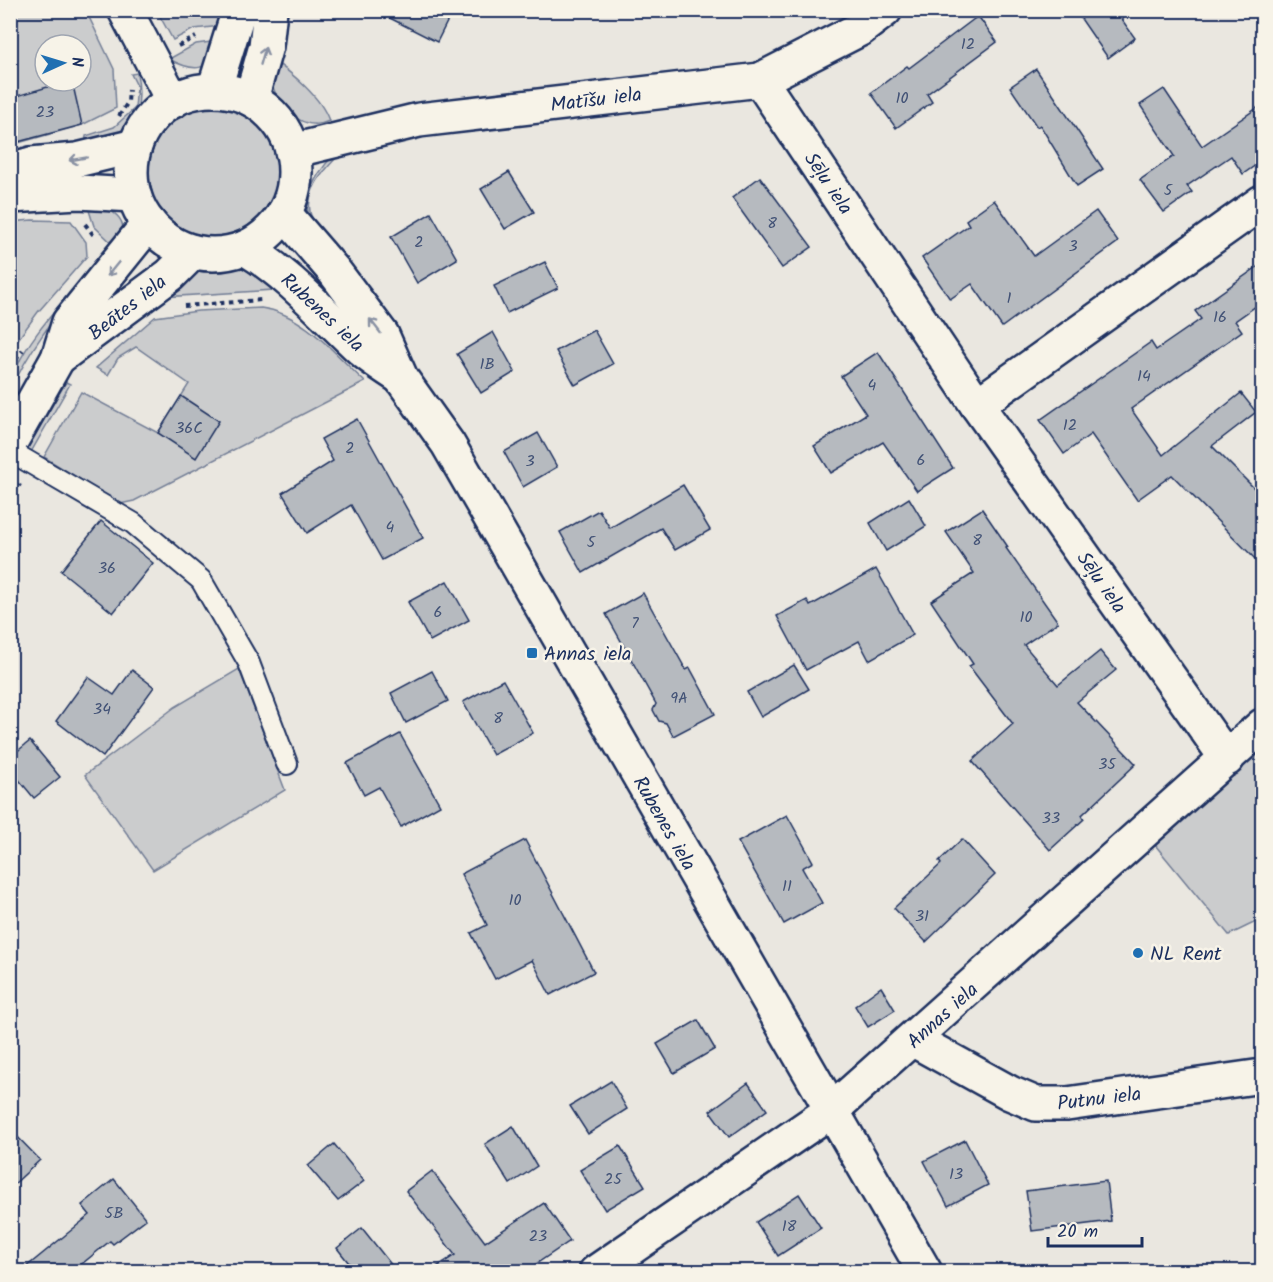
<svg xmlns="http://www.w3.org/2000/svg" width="1273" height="1282" font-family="Kalam,sans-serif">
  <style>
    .green { fill: #cbcccd; stroke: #737e96; stroke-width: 1.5; fill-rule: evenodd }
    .building { fill: #b6babf; stroke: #1b2f5e; stroke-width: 1.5 }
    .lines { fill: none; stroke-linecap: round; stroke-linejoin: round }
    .service-casing { stroke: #1b2f5e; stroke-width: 24 }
    .minor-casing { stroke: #1b2f5e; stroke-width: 38 }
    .tertiary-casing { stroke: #1b2f5e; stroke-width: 38 }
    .secondary-casing { stroke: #1b2f5e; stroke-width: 38 }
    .path { stroke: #1b2f5e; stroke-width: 4; stroke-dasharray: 4.5 4.5; stroke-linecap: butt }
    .service { stroke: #f7f3e8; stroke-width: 20 }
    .minor { stroke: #f7f3e8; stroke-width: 33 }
    .tertiary { stroke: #f7f3e8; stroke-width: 33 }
    .secondary { stroke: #f7f3e8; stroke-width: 33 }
    .oneway { stroke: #8991a3 }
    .poi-dot { fill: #1f6fb2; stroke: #f7f3e8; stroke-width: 2 }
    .labels { text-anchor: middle; stroke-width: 5; stroke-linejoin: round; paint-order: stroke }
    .number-label { font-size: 16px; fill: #425276 }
    .street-label { font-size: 20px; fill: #1b2f5e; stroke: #f7f3e8 }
    .poi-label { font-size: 20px; fill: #1b2f5e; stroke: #f7f3e8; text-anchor: start }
  </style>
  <rect width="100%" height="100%" fill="#eae7e0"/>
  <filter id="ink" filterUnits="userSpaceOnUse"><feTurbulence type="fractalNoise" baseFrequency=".0167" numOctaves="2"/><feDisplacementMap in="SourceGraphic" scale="12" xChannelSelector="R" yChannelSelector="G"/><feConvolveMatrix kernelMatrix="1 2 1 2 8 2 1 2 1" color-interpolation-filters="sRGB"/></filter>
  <g filter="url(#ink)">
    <g class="green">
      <path d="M 11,11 L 86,11 L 114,69 L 116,108 L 82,125 L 11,145 ZM 45,45 L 81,45 L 81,81 L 45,81 Z"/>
      <polygon points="157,11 229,11 221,26 194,29 173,40"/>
      <path d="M 211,42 L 221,43 C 209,72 195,73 169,59 L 196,44 Z"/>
      <path d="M 271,59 C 291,72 322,98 329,121 C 302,134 275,104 271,79 C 270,73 271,65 271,59 Z"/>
      <path d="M 137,73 C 141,95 141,120 121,135 C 112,142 96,145 85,149 L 86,136 L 114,127 L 135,108 L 137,86 L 131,74 Z"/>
      <circle cx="213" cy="171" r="65"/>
      <path d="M 334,155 L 337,157 C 323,172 306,190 310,212 C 311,220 321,230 326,237 C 291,217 313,175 334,155 Z"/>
      <path d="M 86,201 C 109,208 136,218 116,247 L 94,226 Z"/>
      <polygon points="32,220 71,221 86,242 87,256 38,312 11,349 11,222"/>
      <path d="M 96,265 C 65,305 31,344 11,390 C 11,353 71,293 96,265 Z"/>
      <polygon points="215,265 248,269 277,282 273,290 162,297 187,274"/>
      <path d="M 261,308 C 303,313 335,354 365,382 L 134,501 L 120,504 L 44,457 L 81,392 L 158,433 L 189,384 L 136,347 L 118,358 L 108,375 L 96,368 L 155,317 L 198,311 Z"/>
      <polygon points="66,382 70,384 31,452 26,450"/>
      <polygon points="239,669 285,790 153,870 85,775 175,707"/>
      <polygon points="1262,740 1262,919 1229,935 1151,840"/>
    </g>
    <g class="building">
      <polygon points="374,10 453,10 437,42"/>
      <polygon points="1075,10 1115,10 1135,38 1108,58"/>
      <polygon points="978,16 997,42 927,94 932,102 896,128 871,93 907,66 909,68"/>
      <polygon points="1036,69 1103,169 1077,186 1040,125 1037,127 1010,87"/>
      <polygon points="68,81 72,81 82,125 10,144 10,98"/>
      <polygon points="1164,89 1202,146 1263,104 1263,160 1243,174 1231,156 1187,186 1192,192 1164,212 1140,180 1174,156 1140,105"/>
      <polygon points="509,172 534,212 505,229 481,189"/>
      <polygon points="760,177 812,247 782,268 732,198"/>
      <polygon points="994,200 1034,256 1096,211 1118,242 1002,327 972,284 950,299 922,258 969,225 966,220"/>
      <polygon points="431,213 457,259 417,283 391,237"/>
      <polygon points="545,262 558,288 507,313 494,286"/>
      <polygon points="1263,263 1263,301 1235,321 1242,331 1131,409 1163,455 1241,393 1256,412 1212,446 1263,497 1263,567 1172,475 1137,500 1091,434 1064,454 1040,420 1151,342 1156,350 1201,319 1195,311"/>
      <polygon points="594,330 613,364 575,385 556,351"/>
      <polygon points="493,332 515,372 481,393 457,354"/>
      <polygon points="878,352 953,468 917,491 883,442 831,473 814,446 866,414 841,376"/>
      <polygon points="181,396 219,421 196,458 158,433"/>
      <polygon points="357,419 423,538 382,560 351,505 307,533 282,493 333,461 321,439"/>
      <polygon points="538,433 557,467 523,487 504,452"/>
      <polygon points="683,485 710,530 675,550 661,528 583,573 560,532 599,510 610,528"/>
      <polygon points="909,498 926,526 886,551 870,523"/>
      <polygon points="982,509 1008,547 1006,548 1058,622 1024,645 1058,685 1100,651 1116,670 1077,702 1136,764 1082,815 1084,819 1050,850 972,761 1013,724 969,666 973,664 931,601 974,573 946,532"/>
      <polygon points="101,521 153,563 113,613 61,571"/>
      <polygon points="876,569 913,635 869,660 859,641 806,670 777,616 807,600 810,606"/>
      <polygon points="447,581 469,620 430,641 408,602"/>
      <polygon points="643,593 686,670 690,668 715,714 673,736 666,723 659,721 653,710 656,704 606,614"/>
      <polygon points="794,665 809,689 761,717 747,692"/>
      <polygon points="132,670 154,687 103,757 56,721 88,677 114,695"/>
      <polygon points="432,671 448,701 406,723 391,693"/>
      <polygon points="503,680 533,733 493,755 463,702"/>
      <polygon points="400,734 440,805 401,827 379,787 364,795 347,763"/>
      <polygon points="30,741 60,777 34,798 10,769 10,757"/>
      <polygon points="787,815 813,862 802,868 822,903 784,924 738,842"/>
      <polygon points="962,839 995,875 926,942 894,908 941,864 939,861"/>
      <polygon points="525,840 594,972 550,995 532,960 495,979 471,933 487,925 461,874"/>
      <polygon points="881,987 895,1010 868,1027 855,1006"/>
      <polygon points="698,1020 715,1049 674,1073 657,1044"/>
      <polygon points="611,1081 627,1109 588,1134 570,1106"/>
      <polygon points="748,1083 767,1110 729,1137 710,1111"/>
      <polygon points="513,1126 537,1166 510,1184 485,1144"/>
      <polygon points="10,1129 40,1160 10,1188"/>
      <polygon points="965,1140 988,1185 948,1206 924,1161"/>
      <polygon points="334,1144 364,1181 338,1201 308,1166"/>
      <polygon points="620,1146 645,1186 605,1210 580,1170"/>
      <polygon points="432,1171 485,1242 544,1203 570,1241 524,1272 429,1272 455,1255 406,1191"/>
      <polygon points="114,1179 146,1219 113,1244 110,1241 72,1272 20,1272 90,1215 82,1205"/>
      <polygon points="1106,1181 1111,1221 1032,1231 1026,1191"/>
      <polygon points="799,1194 821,1228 778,1256 756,1222"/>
      <polygon points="362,1228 397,1272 356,1272 337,1248"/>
    </g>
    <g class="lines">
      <defs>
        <polyline id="service" points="10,451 133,523 201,580 249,663 287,764"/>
        <g id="minor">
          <polyline points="760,80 977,405 1227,759"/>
          <polyline points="292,151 419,120 760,80 860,29 885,10"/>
          <polyline points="977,405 1262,202"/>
          <polyline points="914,1040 1010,1093 1036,1104 1067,1104 1262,1076"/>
          <polyline points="596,1272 832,1110 1262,726"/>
        </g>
        <g id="tertiary">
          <polyline points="214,90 239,10"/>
          <polyline points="251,99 266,46 270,10"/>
          <polyline points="58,358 170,275 193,252"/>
          <polyline points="10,443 58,358 69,322 149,223"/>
        </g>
        <g id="secondary">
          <polyline points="125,10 173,101"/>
          <circle cx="213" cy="172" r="82"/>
          <polyline points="10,170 31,164 77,160 135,146"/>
          <polyline points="10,196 78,192 134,195"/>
          <polyline points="284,213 334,271 382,335 401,378 448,444 925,1272"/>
          <path d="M 245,248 C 290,275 323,314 362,350 C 373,360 387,368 400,377"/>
        </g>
      </defs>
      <use href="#service" class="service-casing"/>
      <use href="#minor" class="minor-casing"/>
      <use href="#tertiary" class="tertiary-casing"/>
      <use href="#secondary" class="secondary-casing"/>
      <g class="path">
        <polyline points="178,46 196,37"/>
        <polyline points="119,116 128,102 129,90"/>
        <polyline points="85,224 95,237"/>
        <polyline points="184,306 261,300"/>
        <polyline points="10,366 23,350"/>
        <polyline points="10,502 20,484"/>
      </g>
      <use href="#service" class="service"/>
      <use href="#minor" class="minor"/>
      <use href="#tertiary" class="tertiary"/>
      <use href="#secondary" class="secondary"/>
    </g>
    <defs><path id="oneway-shaft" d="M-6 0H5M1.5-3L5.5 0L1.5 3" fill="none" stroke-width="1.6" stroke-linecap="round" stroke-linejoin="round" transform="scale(1.5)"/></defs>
    <g class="oneway">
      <use href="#oneway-shaft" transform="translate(263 56) rotate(-74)"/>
      <use href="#oneway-shaft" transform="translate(78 159) rotate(170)"/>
      <use href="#oneway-shaft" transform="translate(113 269) rotate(129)"/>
      <use href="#oneway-shaft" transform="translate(375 326) rotate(-128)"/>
    </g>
  </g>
  <g class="poi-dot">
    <rect x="526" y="647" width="12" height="12" rx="3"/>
    <circle cx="1138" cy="953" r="6"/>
  </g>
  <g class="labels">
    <g class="number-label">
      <text x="968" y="49">12</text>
      <text x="902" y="103">10</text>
      <text x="45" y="117">23</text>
      <text x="1168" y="195">5</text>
      <text x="772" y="228">8</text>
      <text x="419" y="247">2</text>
      <text x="1073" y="251">3</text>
      <text x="1009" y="303">1</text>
      <text x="1220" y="322">16</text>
      <text x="487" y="369">1B</text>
      <text x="1144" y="381">14</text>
      <text x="872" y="390">4</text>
      <text x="1070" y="430">12</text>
      <text x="189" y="433">36C</text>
      <text x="350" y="453">2</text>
      <text x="921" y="465">6</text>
      <text x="530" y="466">3</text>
      <text x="390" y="532">4</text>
      <text x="977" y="545">8</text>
      <text x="591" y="547">5</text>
      <text x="107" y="573">36</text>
      <text x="438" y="617">6</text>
      <text x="1026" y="622">10</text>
      <text x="635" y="628">7</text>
      <text x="679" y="703">9A</text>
      <text x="102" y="714">34</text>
      <text x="498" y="723">8</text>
      <text x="1107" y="769">35</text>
      <text x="1051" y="823">33</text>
      <text x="787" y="891">11</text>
      <text x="515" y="905">10</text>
      <text x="922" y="921">31</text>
      <text x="956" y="1179">13</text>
      <text x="613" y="1184">25</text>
      <text x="114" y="1218">5B</text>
      <text x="789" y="1231">18</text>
      <text x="538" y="1241">23</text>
    </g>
    <g class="street-label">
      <text transform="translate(596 99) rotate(-7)" y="7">Matīšu iela</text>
      <text transform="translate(829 183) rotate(56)" y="7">Sēļu iela</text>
      <text transform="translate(127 307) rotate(-38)" y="7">Beātes iela</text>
      <text transform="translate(323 312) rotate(43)" y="7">Rubenes iela</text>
      <text transform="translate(1102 582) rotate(55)" y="7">Sēļu iela</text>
      <text transform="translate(665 823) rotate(60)" y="7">Rubenes iela</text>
      <text transform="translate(942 1015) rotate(-42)" y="7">Annas iela</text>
      <text transform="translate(1099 1098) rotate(-7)" y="7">Putnu iela</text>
    </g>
    <g class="poi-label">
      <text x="544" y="660">Annas iela</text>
      <text x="1150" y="960">NL Rent</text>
    </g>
  </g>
  <rect width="1273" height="1282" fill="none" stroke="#f7f3e8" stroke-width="36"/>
  <rect x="18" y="18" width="1237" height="1246" fill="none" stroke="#1b2f5e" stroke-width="2" filter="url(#ink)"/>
  <g transform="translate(63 63) rotate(86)"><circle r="28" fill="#f7f3e8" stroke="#9fa5b1" stroke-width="1.5"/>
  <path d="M0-4.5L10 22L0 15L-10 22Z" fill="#1f6fb2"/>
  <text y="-9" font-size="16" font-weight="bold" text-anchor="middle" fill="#1b2f5e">N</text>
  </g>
  <path d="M1048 1237v9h94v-9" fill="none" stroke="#1b2f5e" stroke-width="3"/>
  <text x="1057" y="1237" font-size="18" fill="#1b2f5e" stroke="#f7f3e8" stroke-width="4.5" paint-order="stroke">20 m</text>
</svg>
